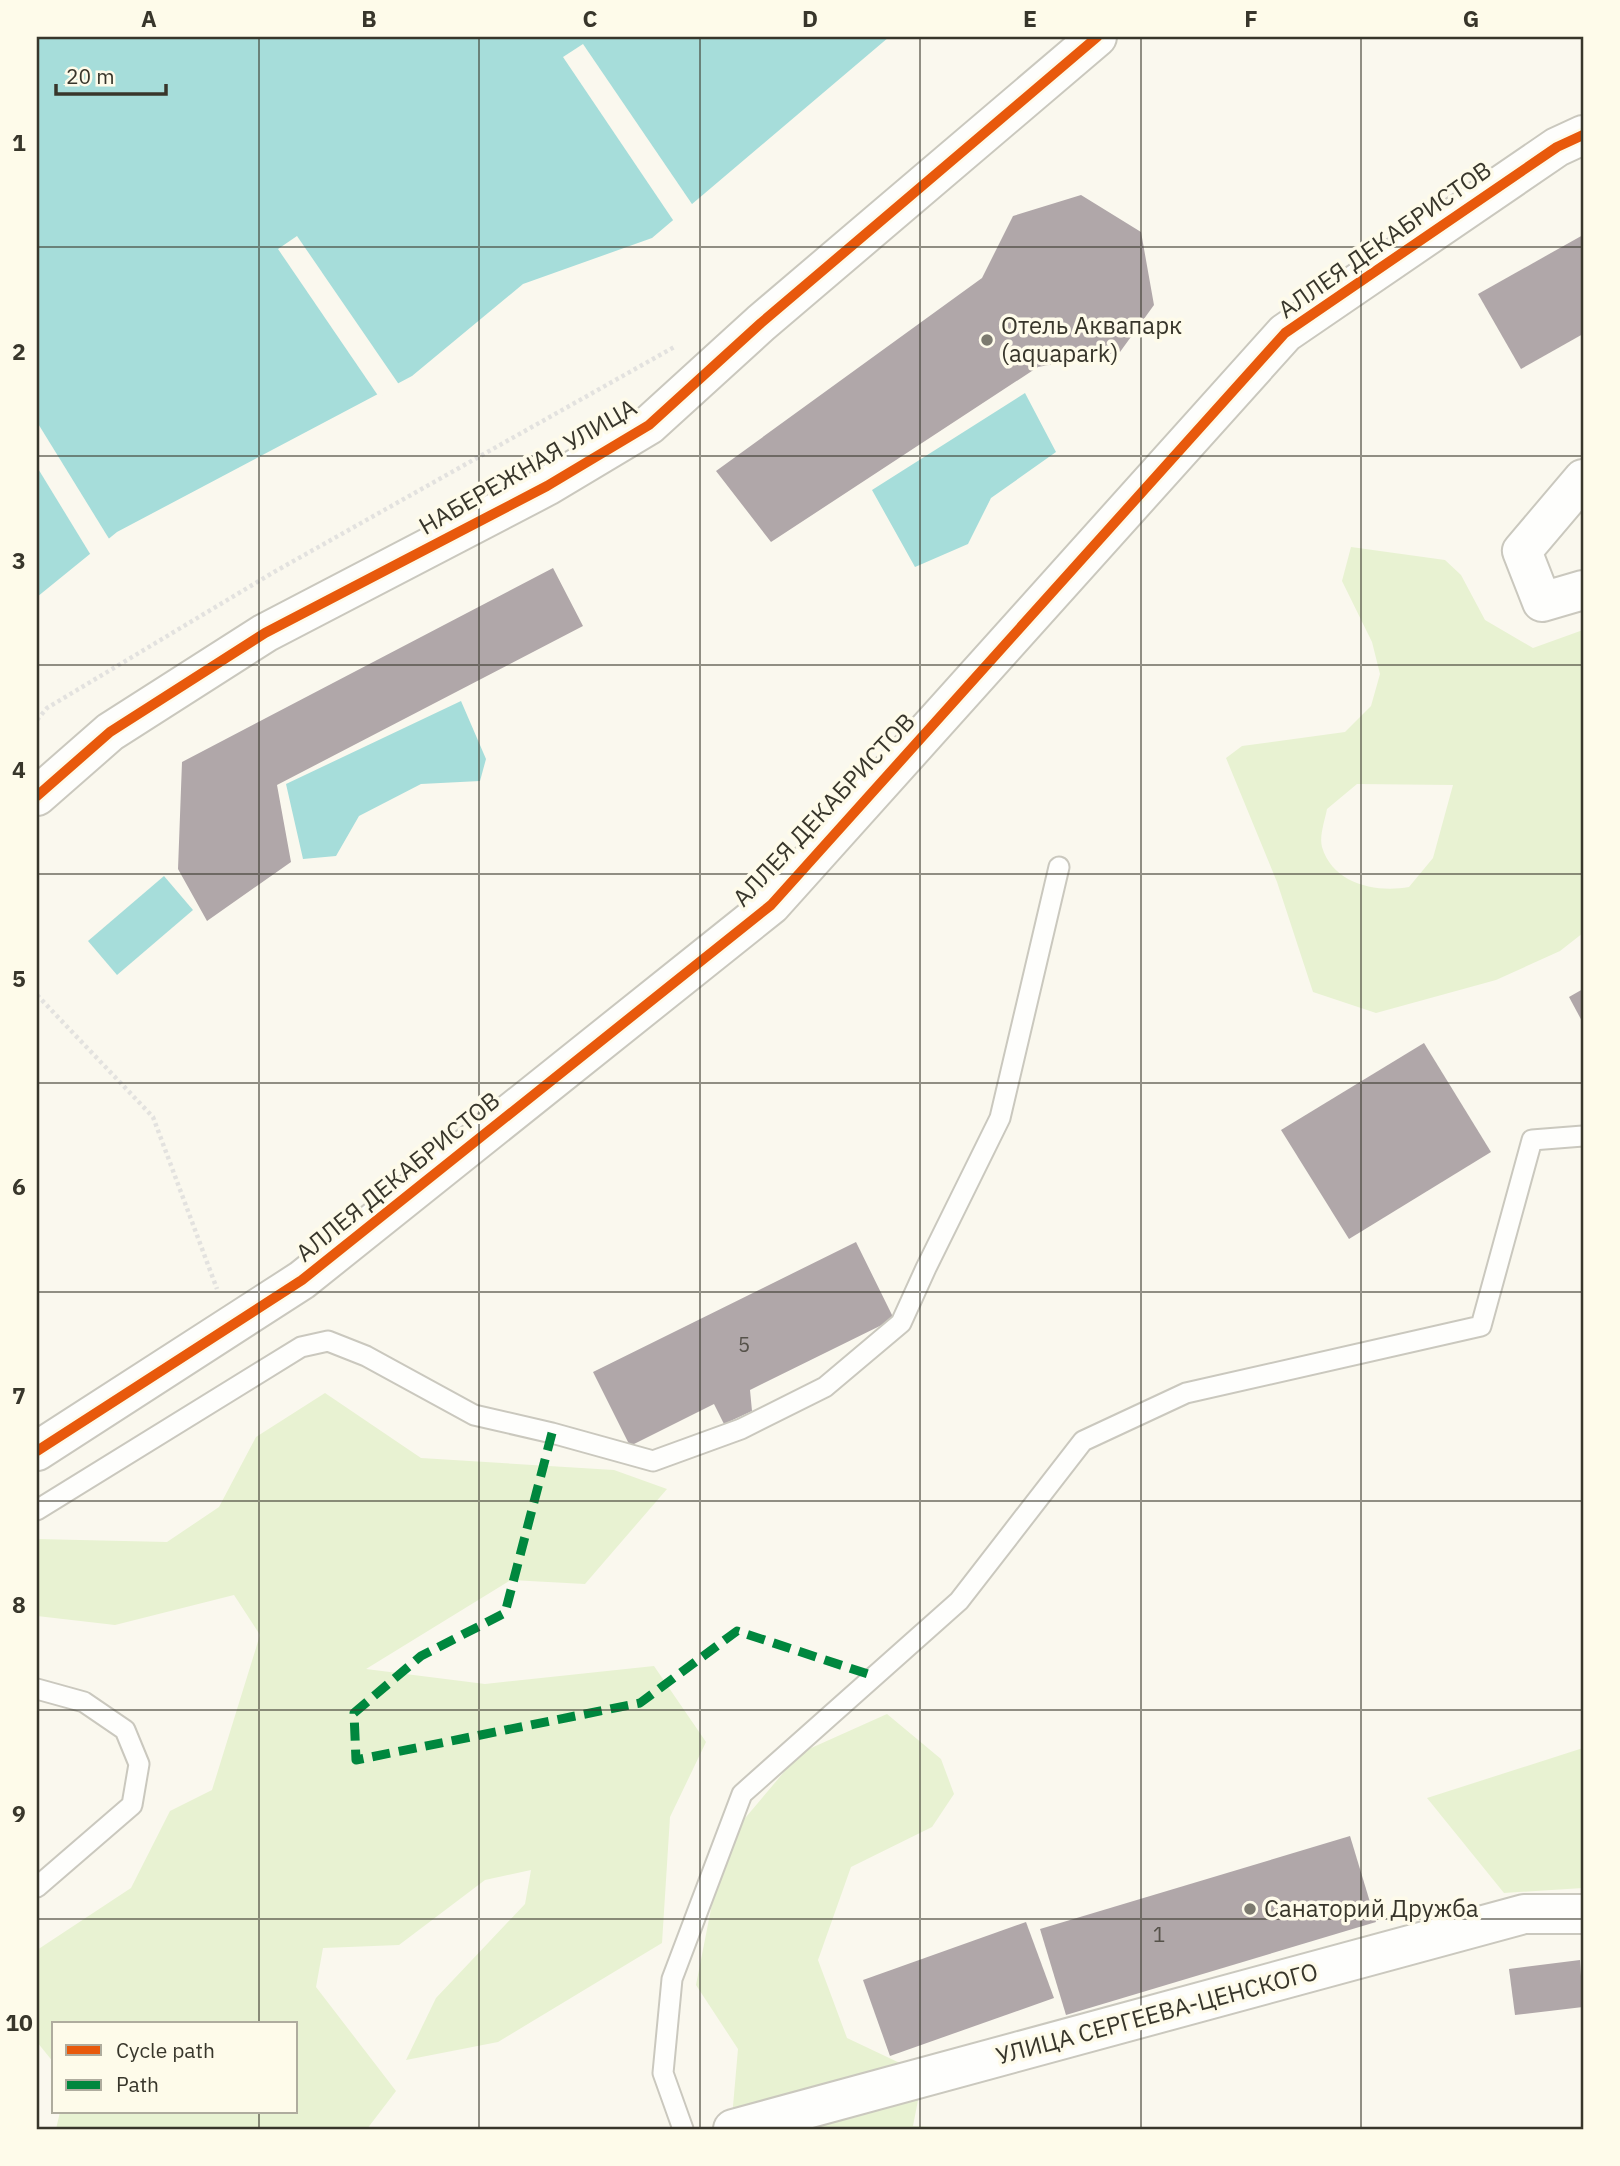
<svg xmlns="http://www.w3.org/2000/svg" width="1620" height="2166" font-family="'IBM Plex Sans',sans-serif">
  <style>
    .green { fill: #e8f2d2; fill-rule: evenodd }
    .water { fill: #a6ddda }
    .pier { fill: #faf8ee }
    .building { fill: #b0a7a9 }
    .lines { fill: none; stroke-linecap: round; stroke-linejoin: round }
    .lane-casing { stroke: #cac8be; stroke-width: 23 }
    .street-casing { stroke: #cac8be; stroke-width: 42 }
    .path { stroke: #e3e2df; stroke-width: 4.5; stroke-dasharray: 3.5 3.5; stroke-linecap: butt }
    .lane { stroke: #fefefc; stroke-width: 19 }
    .street { stroke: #fefefc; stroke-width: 38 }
    .quiet { stroke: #00873e; stroke-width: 9; stroke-dasharray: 18 9; stroke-linecap: butt }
    .cycleway-casing { stroke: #fefbea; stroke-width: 15 }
    .cycleway { stroke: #e8590c; stroke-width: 10 }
    .grid { fill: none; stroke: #38362b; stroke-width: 2; stroke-opacity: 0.55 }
    .poi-dot { fill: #7c7a6f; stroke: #fefbea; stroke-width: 2.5 }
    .labels { text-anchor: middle; stroke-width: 7; stroke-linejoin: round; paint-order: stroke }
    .number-label { font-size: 21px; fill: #56524a }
    .street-label { font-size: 24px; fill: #38362b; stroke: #fefbea }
    .poi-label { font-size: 24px; fill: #38362b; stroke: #fefbea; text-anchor: start }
    .neatline { fill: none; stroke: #38362b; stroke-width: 2.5 }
    .grid-label { font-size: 23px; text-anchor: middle; font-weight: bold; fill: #38362b }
  </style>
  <rect width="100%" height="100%" fill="#faf8ee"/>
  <g class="green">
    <path d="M 1351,547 L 1445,560 L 1461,575 L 1485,620 L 1533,648 L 1583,630 L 1583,933 L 1560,951 L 1496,980 L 1376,1013 L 1313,992 L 1277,882 L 1226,758 L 1242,746 L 1345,732 L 1371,706 L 1380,674 L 1372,642 L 1342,581 ZM 1357,784 L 1453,785 L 1433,858 L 1409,887 C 1376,893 1333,884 1322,847 C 1319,836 1325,820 1327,809 Z"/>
    <polygon points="325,1393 421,1458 614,1470 667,1489 585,1584 511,1580 366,1669 485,1684 654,1666 706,1742 670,1817 662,1943 498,2042 406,2060 436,1998 525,1904 531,1870 485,1880 399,1945 323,1948 316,1987 396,2091 367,2129 56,2129 60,2112 296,2112 296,2024 54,2024 54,2063 37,2042 37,1950 131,1888 170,1811 212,1790 260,1635 234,1595 115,1625 37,1616 37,1539 167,1542 219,1507 256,1437"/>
    <polygon points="887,1714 941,1759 954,1794 932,1827 851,1867 818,1960 847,2038 923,2074 913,2126 969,2129 731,2129 738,2049 696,1985 724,1843 800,1753"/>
    <polygon points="1583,1748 1583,1888 1504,1893 1427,1798"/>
  </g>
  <g class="water">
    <polygon points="37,37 889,37 652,238 523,284 412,376 117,532 37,597"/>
    <polygon points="1025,393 1056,452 991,498 968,544 915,567 872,490"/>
    <polygon points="461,701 486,759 480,781 421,784 359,816 336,856 303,859 286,784"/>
    <polygon points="164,876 193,910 117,975 88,941"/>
  </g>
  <g class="pier">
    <polygon points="583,44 694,207 675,223 563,57"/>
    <polygon points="297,236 400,386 379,397 278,249"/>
    <polygon points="37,422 111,542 92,557 37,467"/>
  </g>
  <g class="building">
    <polygon points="1081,195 1141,232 1154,305 1120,352 1038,367 771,542 716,471 982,278 1013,216"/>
    <polygon points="1583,235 1583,334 1521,369 1478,294"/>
    <polygon points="553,568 583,626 277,785 291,862 207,921 178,869 182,762"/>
    <polygon points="1583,989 1583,1023 1569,997"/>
    <polygon points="1424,1043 1491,1152 1349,1239 1281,1130"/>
    <polygon points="856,1242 894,1319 750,1390 752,1411 724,1424 714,1404 630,1446 593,1372"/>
    <polygon points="1350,1836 1376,1922 1066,2015 1040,1929"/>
    <polygon points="1026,1922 1054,1998 890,2056 863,1980"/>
    <polygon points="1580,1960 1583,2007 1515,2015 1509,1969"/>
  </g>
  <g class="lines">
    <defs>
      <g id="lane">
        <polyline points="37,1510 301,1347 328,1341 366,1356 474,1415 552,1433 653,1461 741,1429 825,1387 901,1323 926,1268 1000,1118 1059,867"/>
        <polyline points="37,1689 84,1702 125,1730 139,1764 132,1805 37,1887"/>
        <polyline points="683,2129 663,2073 672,1979 742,1794 959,1601 1083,1441 1186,1393 1481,1326 1532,1140 1583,1136"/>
      </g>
      <g id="street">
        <polyline points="1583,479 1522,551 1542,602 1583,590"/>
        <polyline points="37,796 110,732 265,633 547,486 649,425 761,323 1097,37"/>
        <polyline points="37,1451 302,1280 771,905 1285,333 1557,147 1583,135"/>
        <polyline points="733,2129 1524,1914 1583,1914"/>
      </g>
    </defs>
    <use href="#lane" class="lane-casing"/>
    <use href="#street" class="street-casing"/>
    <g class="path">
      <polyline points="37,720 47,708 274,572 676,346"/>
      <polyline points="37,995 153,1117 217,1289"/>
    </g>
    <use href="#lane" class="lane"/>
    <use href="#street" class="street"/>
    <polyline class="quiet" points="552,1433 505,1613 421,1656 354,1713 356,1760 640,1703 737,1631 874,1676"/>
    <defs>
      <g id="cycleway">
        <polyline points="37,796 110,732 265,633 547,486 649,425 761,323 1097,37"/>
        <polyline points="37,1451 302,1280 771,905 1285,333 1557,147 1583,135"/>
      </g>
    </defs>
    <use href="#cycleway" class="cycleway-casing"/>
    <use href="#cycleway" class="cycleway"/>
  </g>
  <path class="grid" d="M 259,37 L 259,2024M 479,37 L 479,2129M 700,37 L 700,2129M 920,37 L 920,2129M 1141,37 L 1141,2129M 1361,37 L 1361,2129M 37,247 L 1583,247M 37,456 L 1583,456M 37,665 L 1583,665M 37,874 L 1583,874M 37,1083 L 1583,1083M 37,1292 L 1583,1292M 37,1501 L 1583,1501M 37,1710 L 1583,1710M 37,1919 L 1583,1919M 259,2112 L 259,2129"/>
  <g class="poi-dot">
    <circle cx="987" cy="340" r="7"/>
    <circle cx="1250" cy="1909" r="7"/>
  </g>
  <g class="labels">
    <g class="number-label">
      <text x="744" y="1352">5</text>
      <text x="1159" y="1942">1</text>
    </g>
    <g class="street-label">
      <text transform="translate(1385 240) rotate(-35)" y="8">АЛЛЕЯ ДЕКАБРИСТОВ</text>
      <text transform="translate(528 467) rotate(-30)" y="8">НАБЕРЕЖНАЯ УЛИЦА</text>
      <text transform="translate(824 810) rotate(-47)" y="8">АЛЛЕЯ ДЕКАБРИСТОВ</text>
      <text transform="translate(398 1177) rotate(-39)" y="8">АЛЛЕЯ ДЕКАБРИСТОВ</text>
      <text transform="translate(1157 2014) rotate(-15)" y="8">УЛИЦА СЕРГЕЕВА-ЦЕНСКОГО</text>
    </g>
    <g class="poi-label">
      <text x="1001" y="334">Отель Аквапарк<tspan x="1001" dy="28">(aquapark)</tspan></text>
      <text x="1264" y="1917">Санаторий Дружба</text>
    </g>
  </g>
  <rect width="1620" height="2166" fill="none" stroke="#fefbea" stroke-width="77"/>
  <rect x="52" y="2022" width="245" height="91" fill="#fefbea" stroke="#afac9e" stroke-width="2"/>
  <rect x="66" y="2045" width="35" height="10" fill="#e8590c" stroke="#afac9e" stroke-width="2"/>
  <text x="116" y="2058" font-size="21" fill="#38362b">Cycle path</text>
  <rect x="66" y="2080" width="35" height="10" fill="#00873e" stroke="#afac9e" stroke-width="2"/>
  <text x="116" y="2092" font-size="21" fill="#38362b">Path</text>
  <path d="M56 84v10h110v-10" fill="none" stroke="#38362b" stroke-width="3.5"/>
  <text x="66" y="84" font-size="21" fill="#38362b" stroke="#fefbea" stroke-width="5" paint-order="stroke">20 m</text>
  <rect x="38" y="38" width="1544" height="2090" class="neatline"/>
  <g class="grid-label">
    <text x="149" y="27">A</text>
    <text x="369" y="27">B</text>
    <text x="590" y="27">C</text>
    <text x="810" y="27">D</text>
    <text x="1030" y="27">E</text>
    <text x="1251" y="27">F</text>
    <text x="1471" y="27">G</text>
    <text x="19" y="151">1</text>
    <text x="19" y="360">2</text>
    <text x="19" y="569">3</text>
    <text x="19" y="778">4</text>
    <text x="19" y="987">5</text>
    <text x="19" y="1195">6</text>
    <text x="19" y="1404">7</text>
    <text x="19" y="1613">8</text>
    <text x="19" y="1822">9</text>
    <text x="19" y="2031">10</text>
  </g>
</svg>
